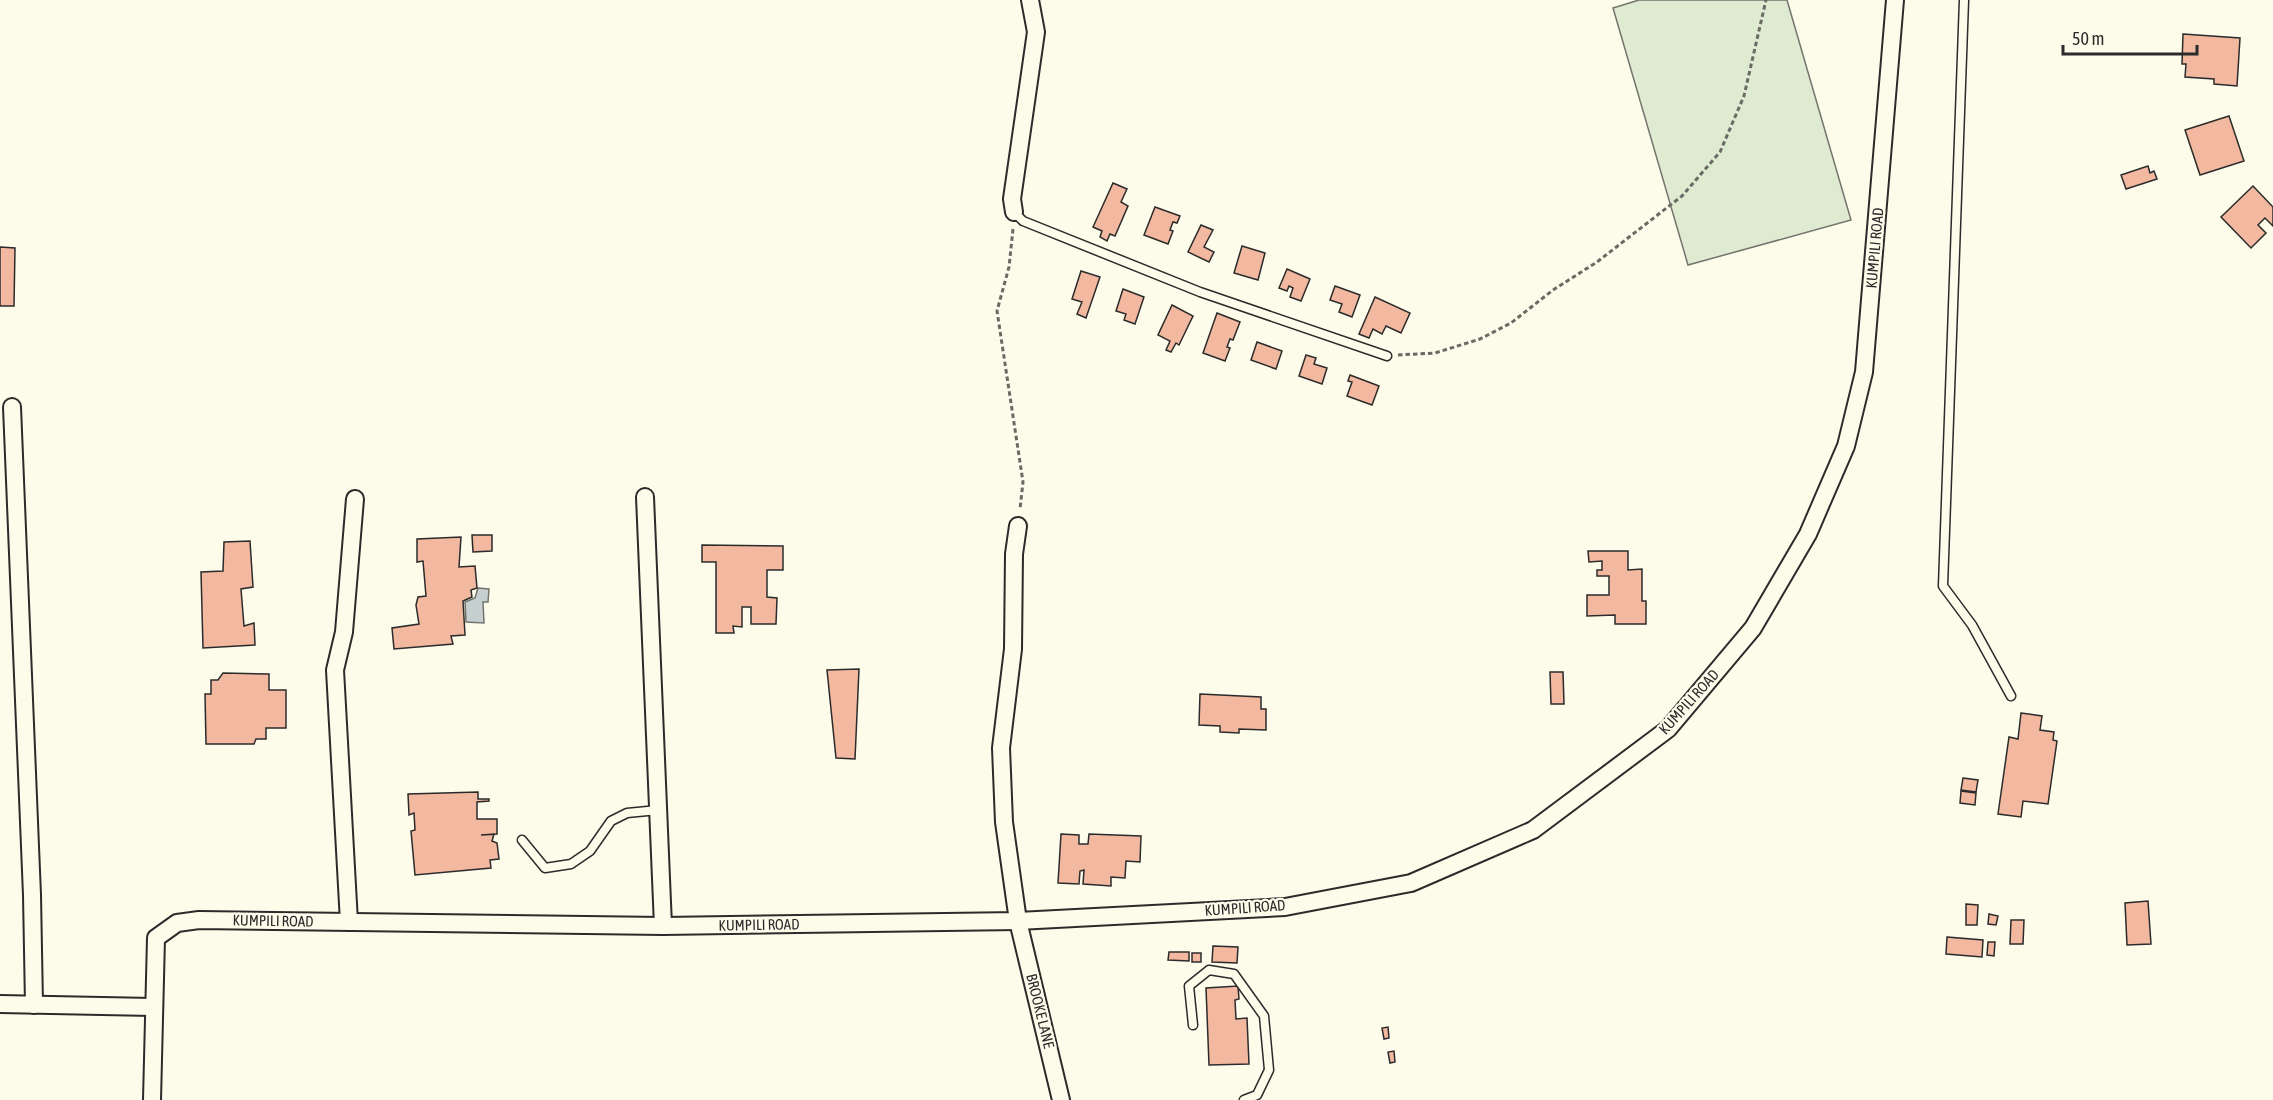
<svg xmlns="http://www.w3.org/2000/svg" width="2273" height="1100" font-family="'Asap Condensed',sans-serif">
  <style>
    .green { fill: #deebd1; stroke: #74746e; stroke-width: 1.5 }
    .water { fill: #c7d0d0; stroke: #74746e; stroke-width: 1.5 }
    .building { fill: #f2b8a0; stroke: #2b2b2b; stroke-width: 1.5 }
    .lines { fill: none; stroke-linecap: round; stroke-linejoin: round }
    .lane-casing { stroke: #2b2b2b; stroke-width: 11 }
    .street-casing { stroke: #2b2b2b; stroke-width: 20 }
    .path { stroke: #6a6964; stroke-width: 3; stroke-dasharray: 4.5 3; stroke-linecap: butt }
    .lane { stroke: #fdfbea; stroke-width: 8 }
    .street { stroke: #fdfbea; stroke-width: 16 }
    .labels { text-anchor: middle; stroke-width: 4.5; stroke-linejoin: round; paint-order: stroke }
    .street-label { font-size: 15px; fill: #2b2b2b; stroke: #fdfbea }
  </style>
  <rect width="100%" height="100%" fill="#fdfbea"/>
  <polygon class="green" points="1639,0 1787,0 1851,220 1688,265 1613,8"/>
  <polygon class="water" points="478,588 489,589 488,602 483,602 484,623 466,622 465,602 475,598"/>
  <g class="building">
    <polygon points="2183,34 2240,38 2237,86 2214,84 2214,79 2185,77 2186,64 2182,64"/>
    <polygon points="2229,116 2244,161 2200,175 2185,130"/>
    <polygon points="2148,166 2150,173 2154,171 2157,179 2126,189 2121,175"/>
    <polygon points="1113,183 1127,189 1121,202 1128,206 1115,236 1110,234 1107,241 1100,237 1102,231 1093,227"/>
    <polygon points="2253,186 2273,207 2273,226 2265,218 2258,225 2266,233 2251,248 2221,217"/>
    <polygon points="1155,207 1180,216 1177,223 1173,222 1170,230 1173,231 1168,244 1144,235"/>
    <polygon points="1201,225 1213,230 1204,247 1214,252 1209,262 1188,252"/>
    <polygon points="1242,246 1265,253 1258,280 1234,273"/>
    <polygon points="0,247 15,248 14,306 0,306"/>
    <polygon points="1287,269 1310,279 1301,301 1290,297 1293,288 1289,286 1287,291 1279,288"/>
    <polygon points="1081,271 1100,277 1086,318 1077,314 1082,302 1072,299"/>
    <polygon points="1335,286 1360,295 1352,317 1339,312 1342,304 1330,300"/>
    <polygon points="1123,289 1144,297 1135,324 1124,320 1126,314 1116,311"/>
    <polygon points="1375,297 1410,313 1401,333 1386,326 1382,334 1373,329 1369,338 1359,334"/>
    <polygon points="1172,305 1193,316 1179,345 1176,343 1171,352 1166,350 1170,341 1158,335"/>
    <polygon points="1217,313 1240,322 1233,340 1230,339 1227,347 1230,348 1225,361 1203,353"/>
    <polygon points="1257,342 1282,351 1276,369 1251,360"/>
    <polygon points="1306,355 1316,358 1314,364 1327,368 1322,384 1299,376"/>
    <polygon points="1350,375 1379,386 1372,405 1347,396 1352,382 1348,381"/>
    <polygon points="472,535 492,535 492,551 473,552"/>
    <polygon points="461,537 459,567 475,566 477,588 471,590 472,597 463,601 465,635 451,636 453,644 394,649 392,628 419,624 416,605 418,597 426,596 423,561 417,562 417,539"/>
    <polygon points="250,541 253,587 241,589 244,626 254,623 255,645 203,648 201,572 223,571 224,542"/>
    <polygon points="702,545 783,546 783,570 767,570 767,597 777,598 776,624 751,624 751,607 742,607 742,627 733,626 734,633 716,633 716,562 702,562"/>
    <polygon points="1588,551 1628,551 1628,570 1642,569 1642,601 1646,601 1646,624 1615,624 1615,615 1587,616 1587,595 1609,595 1609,576 1597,576 1597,570 1602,570 1602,561 1589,562"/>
    <polygon points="859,669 855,759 836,758 827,670"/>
    <polygon points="1550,672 1563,672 1564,704 1551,704"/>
    <polygon points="223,673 269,674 269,690 286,690 286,728 266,728 266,739 256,739 254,744 206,744 205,694 211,694 211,680 218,680"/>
    <polygon points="1200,694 1261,697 1261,709 1266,709 1266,730 1239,729 1239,733 1220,732 1220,726 1199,725"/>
    <polygon points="2021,713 2042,716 2040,730 2054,732 2053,740 2057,741 2048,804 2023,801 2021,817 1998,814 2009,737 2018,739"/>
    <polygon points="1963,778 1978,780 1976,792 1961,790"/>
    <polygon points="1961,791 1976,793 1975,805 1960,803"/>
    <polygon points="478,792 478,799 489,799 489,801 477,802 477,819 497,819 497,834 481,835 494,834 492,841 497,843 499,859 490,860 491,868 415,875 411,831 415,830 414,813 409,815 408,794"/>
    <polygon points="1061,834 1079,835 1079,844 1088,844 1089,834 1141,836 1140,862 1126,861 1125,878 1111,877 1111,886 1083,884 1084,870 1080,871 1079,884 1058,883"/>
    <polygon points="2148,901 2151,944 2127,945 2125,903"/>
    <polygon points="1966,904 1978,905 1977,925 1966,925"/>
    <polygon points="1989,914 1998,916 1996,925 1988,924"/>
    <polygon points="2011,920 2024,920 2023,944 2010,944"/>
    <polygon points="1947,937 1983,940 1982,957 1946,954"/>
    <polygon points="1988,942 1995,942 1994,956 1987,955"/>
    <polygon points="1213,946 1238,947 1237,963 1212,962"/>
    <polygon points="1169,952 1189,952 1189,961 1168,960"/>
    <rect x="1192" y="953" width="9" height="9"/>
    <polygon points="1238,986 1239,999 1235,1000 1236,1019 1247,1018 1249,1064 1209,1065 1206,988"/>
    <polygon points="1388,1027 1389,1038 1384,1039 1382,1028"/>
    <polygon points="1394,1051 1395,1062 1390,1063 1388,1052"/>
  </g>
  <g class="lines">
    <defs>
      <g id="lane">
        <polyline points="1964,0 1943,586 1972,625 2011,696"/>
        <polyline points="1014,212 1023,221 1200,292 1387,356"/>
        <polyline points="522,840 545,868 571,864 590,851 611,821 627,813 658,810"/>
        <polyline points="1193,1025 1189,986 1209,970 1234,974 1264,1016 1269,1070 1257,1095 1244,1100"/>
      </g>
      <g id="street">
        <polyline points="1014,212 1012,199 1036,32 1030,0"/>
        <polyline points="12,407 32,895 34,1005"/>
        <polyline points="645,497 663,926"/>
        <polyline points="1018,526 1014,554 1013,649 1001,748 1004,822 1018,921 1061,1100"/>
        <polyline points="349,922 335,670 344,632 355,499"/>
        <polyline points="0,1004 153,1007"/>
        <polyline points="152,1100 156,938 177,923 199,920 663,926 1018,921 1285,907 1411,883 1533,830 1668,729 1753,628 1808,534 1846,446 1864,372 1895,0"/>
      </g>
    </defs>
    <use href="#lane" class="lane-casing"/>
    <use href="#street" class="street-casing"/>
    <g class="path">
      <polyline points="1013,229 1009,267 997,311 1023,482 1020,509"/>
      <polyline points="1398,355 1435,353 1480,339 1511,323 1553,290 1597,262 1682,196 1720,152 1744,96 1766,0"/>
    </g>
    <use href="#lane" class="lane"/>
    <use href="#street" class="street"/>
  </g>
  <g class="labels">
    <g class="street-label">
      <text transform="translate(1875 248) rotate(-85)" y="5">KUMPILI ROAD</text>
      <text transform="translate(1689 702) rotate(-48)" y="5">KUMPILI ROAD</text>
      <text transform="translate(1245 908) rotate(-4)" y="5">KUMPILI ROAD</text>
      <text transform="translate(273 921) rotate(1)" y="5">KUMPILI ROAD</text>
      <text transform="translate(759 925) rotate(-1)" y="5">KUMPILI ROAD</text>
      <text transform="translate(1040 1011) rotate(76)" y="5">BROOKE LANE</text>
    </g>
  </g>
  <path d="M2063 45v9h134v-9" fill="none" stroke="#2b2b2b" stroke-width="3"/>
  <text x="2072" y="45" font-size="18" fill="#2b2b2b" stroke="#fdfbea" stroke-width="4.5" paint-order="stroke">50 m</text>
</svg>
